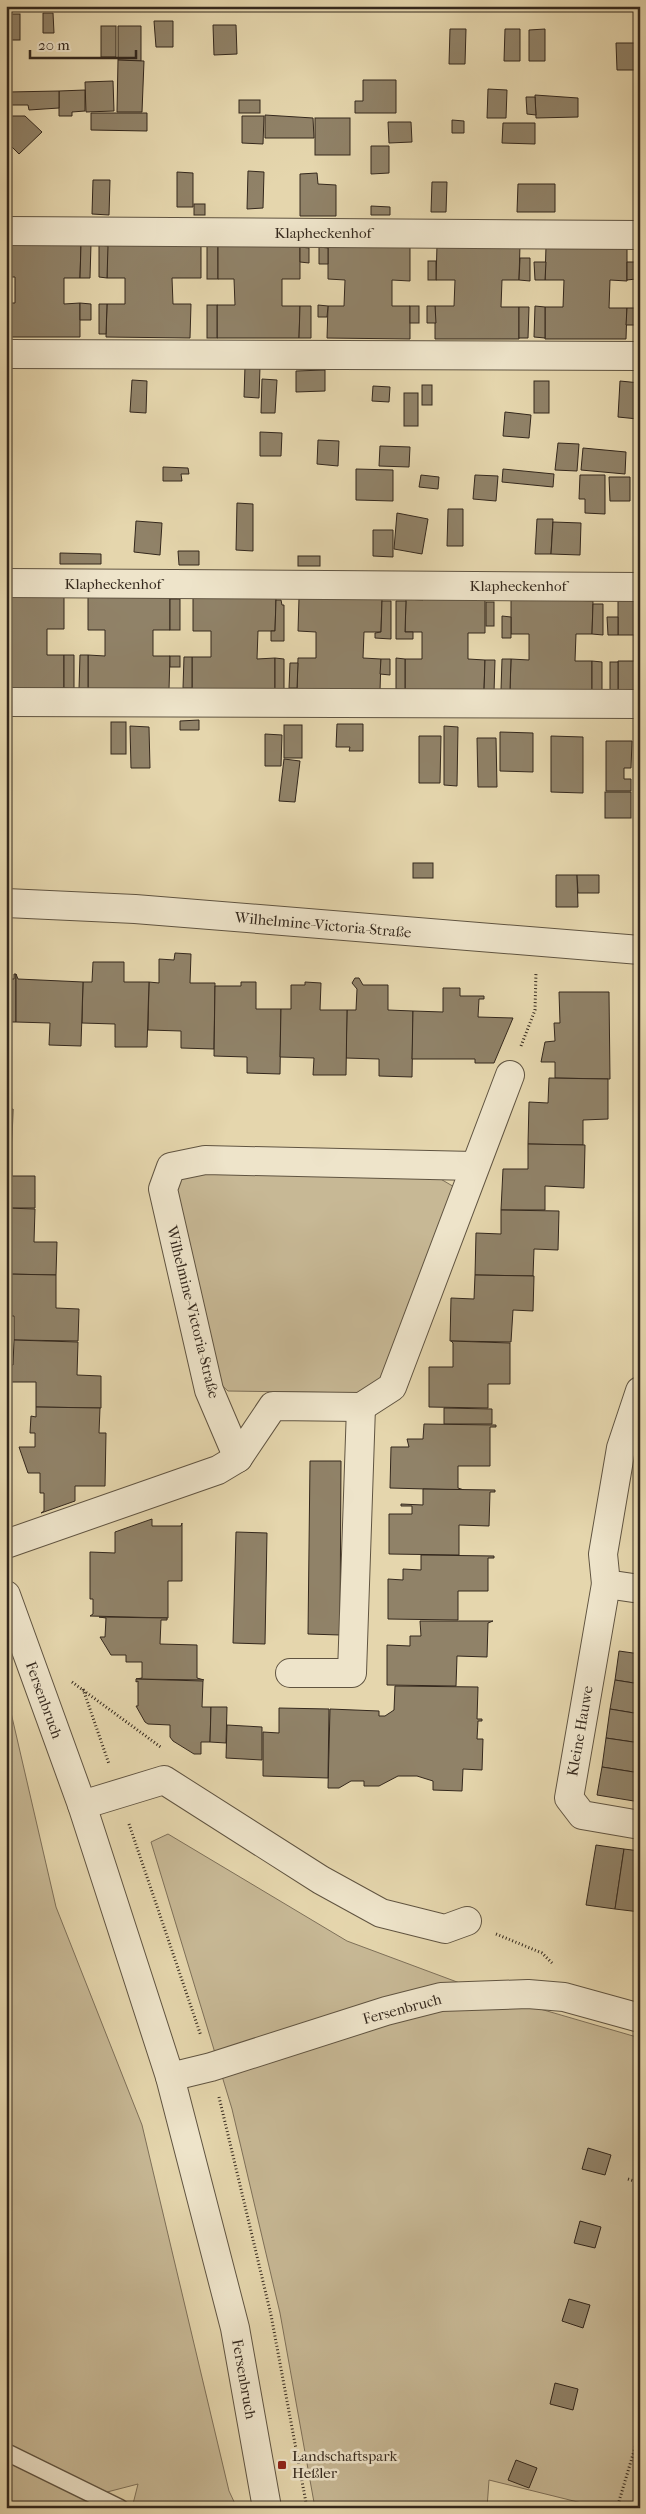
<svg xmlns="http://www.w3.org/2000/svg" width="646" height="2514" font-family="'IM FELL French Canon',serif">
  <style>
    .green { fill: #c7b895; stroke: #7e7059 }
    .building { fill: #908268; stroke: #34281d }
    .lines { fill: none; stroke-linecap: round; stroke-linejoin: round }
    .service-casing { stroke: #605441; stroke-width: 19 }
    .minor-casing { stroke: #605441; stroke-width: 30 }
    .tertiary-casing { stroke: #605441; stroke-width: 30 }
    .path { stroke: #34281d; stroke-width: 3; stroke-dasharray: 1 2.5; stroke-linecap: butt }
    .service { stroke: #eee4ca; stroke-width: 16 }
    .minor { stroke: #eee4ca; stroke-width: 28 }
    .tertiary { stroke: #eee4ca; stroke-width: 28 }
    .poi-dot { fill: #8f2418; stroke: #eee4ca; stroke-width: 2 }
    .labels { text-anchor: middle; stroke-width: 5; stroke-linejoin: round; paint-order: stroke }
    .street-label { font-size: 15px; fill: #34281d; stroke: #eee4ca }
    .poi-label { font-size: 15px; fill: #34281d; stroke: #eee4ca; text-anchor: start }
  </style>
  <rect width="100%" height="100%" fill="#e5d6ad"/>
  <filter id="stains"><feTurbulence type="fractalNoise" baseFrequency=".004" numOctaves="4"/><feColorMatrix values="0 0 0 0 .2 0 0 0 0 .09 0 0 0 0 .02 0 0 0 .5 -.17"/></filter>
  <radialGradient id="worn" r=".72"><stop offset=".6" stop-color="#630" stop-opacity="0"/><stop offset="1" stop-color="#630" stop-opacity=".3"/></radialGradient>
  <g class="green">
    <polygon points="182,1174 432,1174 456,1188 385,1377 362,1393 228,1391 216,1380 172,1189"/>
    <polygon points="6,1691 56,1907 142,2125 229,2491 237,2508 132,2508 138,2484 84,2498 103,2508 6,2508"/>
    <polygon points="168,1834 347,1941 492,1995 640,2038 640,2508 602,2508 489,2480 487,2508 315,2508 280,2313 232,2109 151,1842"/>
  </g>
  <g class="building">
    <polygon points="43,13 53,13 54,33 43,33"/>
    <rect x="6" y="14" width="14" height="26"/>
    <polygon points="154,21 173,21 173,47 156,47"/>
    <polygon points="213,25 236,25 237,54 214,55"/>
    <rect x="101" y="26" width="15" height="31"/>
    <polygon points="118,26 141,26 141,61 118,60"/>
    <polygon points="450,29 466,29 465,64 449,64"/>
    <polygon points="505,29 520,29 520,61 504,61"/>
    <polygon points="545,29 545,61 529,61 529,30"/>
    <polygon points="616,43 640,43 640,70 617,70"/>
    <polygon points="118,60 144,61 142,112 117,112"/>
    <polygon points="363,80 396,80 396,113 355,113 355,101 363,101"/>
    <polygon points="113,81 114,111 86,112 85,82"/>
    <polygon points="488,89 507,90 506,118 487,118"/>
    <polygon points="85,90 85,111 72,112 72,116 59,116 59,91"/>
    <polygon points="59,91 59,108 29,110 28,105 8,105 8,92"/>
    <polygon points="535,95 578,98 578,117 536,118"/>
    <polygon points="526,97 535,97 536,115 527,114"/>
    <rect x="239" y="100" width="21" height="13"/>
    <polygon points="91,113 147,113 147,131 91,130"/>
    <polygon points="265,115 313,118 314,138 265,138"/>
    <polygon points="6,116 25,116 42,132 19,154 6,141"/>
    <polygon points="242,116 264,116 263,144 242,143"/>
    <rect x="315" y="118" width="35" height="37"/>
    <polygon points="452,120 464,121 464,133 452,133"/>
    <polygon points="388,122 411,122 412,142 389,143"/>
    <polygon points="503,123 535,123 535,144 502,143"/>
    <polygon points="371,146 389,146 389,173 371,174"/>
    <polygon points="248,171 264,172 263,208 247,209"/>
    <polygon points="177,172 193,173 193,207 177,207"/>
    <polygon points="317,173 318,184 336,185 336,216 300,216 300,174"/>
    <polygon points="93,180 110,180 109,215 92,214"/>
    <polygon points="432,182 447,182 446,212 431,212"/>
    <polygon points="518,184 555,184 555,212 517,212"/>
    <rect x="194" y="204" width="11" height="11"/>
    <polygon points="371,206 390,207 390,215 371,215"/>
    <polygon points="6,244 81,244 80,278 64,278 64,304 80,303 80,337 6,337 6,303 15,303 15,277 6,277"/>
    <polygon points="81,244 91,244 90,278 80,278"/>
    <polygon points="107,244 201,245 201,278 172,278 173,304 191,304 190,338 106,337 107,304 125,304 125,278 107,278"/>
    <polygon points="99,245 108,246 107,278 99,277"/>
    <rect x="207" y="245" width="11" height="34"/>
    <polygon points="218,245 300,245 300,279 282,279 282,306 300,306 299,338 217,338 217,305 235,305 234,279 218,279"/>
    <polygon points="328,245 410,246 410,281 392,280 392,306 410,306 410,339 327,338 328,306 344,306 345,280 328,279"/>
    <polygon points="437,245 520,245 519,280 502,280 501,307 519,307 519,339 435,339 435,306 454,306 455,280 436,280"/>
    <polygon points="546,246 627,246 627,281 610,280 609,308 627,308 626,339 545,339 545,307 563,307 564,280 545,280"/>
    <polygon points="300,247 309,248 309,263 300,262"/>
    <polygon points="319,247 328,248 328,264 319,264"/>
    <polygon points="520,258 530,258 530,281 519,280"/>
    <rect x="428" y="261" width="8" height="19"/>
    <polygon points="534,262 546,262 545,280 535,280"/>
    <polygon points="627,262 637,262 636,279 627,280"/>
    <polygon points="80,303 91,304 91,320 80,320"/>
    <polygon points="99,304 107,304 106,334 99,334"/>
    <rect x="207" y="305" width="10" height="33"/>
    <polygon points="318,305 328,306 327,317 318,317"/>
    <polygon points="300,306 311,306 311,338 299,338"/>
    <rect x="410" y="306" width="9" height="17"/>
    <polygon points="427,306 435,306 436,323 427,323"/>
    <polygon points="535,306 545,307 545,338 534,337"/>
    <polygon points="519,307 529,307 528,338 519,338"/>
    <polygon points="627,308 637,308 636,325 626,325"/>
    <polygon points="245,366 260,367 259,398 244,397"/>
    <polygon points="325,370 325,391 296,392 296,371"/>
    <polygon points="262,379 277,380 275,413 261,413"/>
    <polygon points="132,380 147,381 146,413 130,412"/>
    <rect x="534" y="381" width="15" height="32"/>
    <polygon points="620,381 640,383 638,419 618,417"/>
    <rect x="422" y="385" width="10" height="20"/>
    <polygon points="373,386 390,387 389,402 372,401"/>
    <rect x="404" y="393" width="14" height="33"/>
    <polygon points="505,412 531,415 529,438 503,436"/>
    <polygon points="260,432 282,433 281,456 260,456"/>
    <polygon points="318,440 339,441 338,466 317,464"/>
    <polygon points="558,443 579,444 577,471 555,470"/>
    <polygon points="380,446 410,447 409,467 379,466"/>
    <polygon points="583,448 626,452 625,474 581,470"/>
    <polygon points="163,467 188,468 189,474 181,474 182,481 163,481"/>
    <polygon points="356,469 393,470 393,501 356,500"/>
    <polygon points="503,469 554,474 553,487 502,482"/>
    <polygon points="421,475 439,477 438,489 419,487"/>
    <polygon points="475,475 498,476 496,501 473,499"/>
    <polygon points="580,475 605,475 605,514 585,513 585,499 579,499"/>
    <polygon points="609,477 630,477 630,501 610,501"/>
    <polygon points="237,503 253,504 253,551 236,550"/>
    <polygon points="448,509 463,509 463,546 447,546"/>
    <polygon points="397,513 428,519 422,554 394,549"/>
    <polygon points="537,519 553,519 551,554 535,554"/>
    <polygon points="136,521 162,523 160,555 134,552"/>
    <polygon points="553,522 581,523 580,555 551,554"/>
    <polygon points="373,530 393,530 393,557 373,556"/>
    <polygon points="178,551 199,551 199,565 179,565"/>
    <polygon points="60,553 101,554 101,564 60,564"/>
    <rect x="298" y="556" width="22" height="10"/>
    <polygon points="6,594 64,596 64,629 47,629 47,655 64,655 64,688 6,690"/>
    <polygon points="88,596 170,597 170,630 153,630 153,656 170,656 169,689 88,689 88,655 105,656 105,630 88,630"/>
    <polygon points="423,597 485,600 485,633 468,633 468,659 485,660 484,691 405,691 405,659 422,659 422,632 405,632 406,599 423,600"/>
    <polygon points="193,598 276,598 275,631 258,631 257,659 275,658 275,690 192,689 192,657 211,657 211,631 193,631"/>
    <polygon points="299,598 382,599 381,632 364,632 363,658 381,659 380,691 297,690 298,658 316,658 316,632 298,631"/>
    <polygon points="529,598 593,601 592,634 576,634 575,661 592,661 592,692 510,690 511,659 529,660 529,634 511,634 511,600 529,600"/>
    <rect x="170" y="599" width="10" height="31"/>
    <polygon points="634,599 640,599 640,695 618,692 618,661 634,661 634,635 618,635 618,601 634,601"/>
    <polygon points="276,600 281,600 282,605 284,605 284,641 271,641 271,631 275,631"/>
    <polygon points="382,601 391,601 391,639 375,638 375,633 381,632"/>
    <polygon points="396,601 406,601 405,632 413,632 413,639 396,639"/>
    <rect x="486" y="602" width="8" height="24"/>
    <polygon points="593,604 603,604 603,635 592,634"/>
    <polygon points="502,616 511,617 511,638 502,638"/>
    <polygon points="607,617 618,617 618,635 608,635"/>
    <polygon points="64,655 74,655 74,689 64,688"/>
    <polygon points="80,655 88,655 88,689 79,689"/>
    <rect x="170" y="656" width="10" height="11"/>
    <polygon points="184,657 192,657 192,688 183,688"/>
    <polygon points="275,658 284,659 284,689 275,689"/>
    <polygon points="396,658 405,659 405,690 396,689"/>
    <polygon points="381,659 390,659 390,675 380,674"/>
    <polygon points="502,659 511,659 510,690 501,690"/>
    <polygon points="485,660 495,660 494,692 484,691"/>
    <polygon points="592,661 602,662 602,692 592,692"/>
    <rect x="610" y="662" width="8" height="30"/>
    <polygon points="290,663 298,663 297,688 289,688"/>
    <polygon points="199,720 199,730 180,730 180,721"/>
    <rect x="111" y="722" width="15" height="32"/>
    <polygon points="337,724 363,724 363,751 349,751 350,747 336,747"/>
    <rect x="284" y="725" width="18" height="33"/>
    <polygon points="130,726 149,727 150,768 131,768"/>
    <polygon points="444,726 458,727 457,786 444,785"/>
    <polygon points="500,732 533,733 533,772 500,771"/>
    <polygon points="265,734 282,735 281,766 265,766"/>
    <polygon points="419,736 441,736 440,783 419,783"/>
    <polygon points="551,736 583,737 583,793 551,792"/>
    <polygon points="477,738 496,738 497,787 478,787"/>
    <polygon points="606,741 632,741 631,768 624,768 624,779 631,779 631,791 606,791"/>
    <polygon points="284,759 300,761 295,802 279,801"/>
    <rect x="605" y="792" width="26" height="26"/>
    <rect x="413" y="863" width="20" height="15"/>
    <polygon points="556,875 577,875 578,907 556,907"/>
    <polygon points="577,875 599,875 599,893 578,893"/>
    <polygon points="175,953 191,954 190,983 215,983 214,1049 181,1048 181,1031 148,1030 149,982 159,983 159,959 174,960"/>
    <polygon points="93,962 124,962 124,982 149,982 147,1047 115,1047 115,1024 82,1023 83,982 92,982"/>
    <polygon points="14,974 16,974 16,1022 6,1022 6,979 14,979"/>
    <polygon points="16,974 18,979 83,982 81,1046 49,1045 50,1023 16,1022"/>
    <polygon points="355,978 359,978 363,985 388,985 388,1010 413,1011 412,1077 379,1076 379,1059 346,1058 347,1010 356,1010 357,989 352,983"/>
    <polygon points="241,982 256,982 256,1009 281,1009 280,1074 247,1073 247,1057 214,1056 215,986 241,986"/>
    <polygon points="305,982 321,983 320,1010 347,1010 346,1075 313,1075 314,1058 280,1057 281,1009 291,1009 291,985 305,985"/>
    <polygon points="443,988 460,988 460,996 484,996 484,999 479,999 478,1017 513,1018 494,1063 475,1063 475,1059 412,1059 413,1011 443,1012"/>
    <polygon points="559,992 609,992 610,1079 555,1078 555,1062 541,1062 545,1042 555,1041 554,1023 560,1023"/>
    <polygon points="549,1078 608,1079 608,1119 583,1120 583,1145 528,1144 529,1102 548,1103"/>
    <polygon points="6,1109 13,1109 12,1142 6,1142"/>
    <polygon points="6,1142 12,1142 12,1176 35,1176 35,1208 6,1208"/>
    <polygon points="528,1144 585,1145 584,1188 545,1186 545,1210 501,1210 503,1169 528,1169"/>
    <polygon points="6,1208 35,1209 34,1242 57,1242 56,1275 6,1274"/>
    <polygon points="501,1210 559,1211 558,1250 534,1249 533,1276 475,1275 476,1233 501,1234"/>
    <polygon points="6,1274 56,1275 56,1308 79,1309 78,1341 14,1340 14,1316 6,1316"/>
    <polygon points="475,1275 534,1276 533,1311 513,1310 511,1342 450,1341 451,1298 474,1299"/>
    <polygon points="14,1340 78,1342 77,1375 101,1376 101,1408 36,1407 36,1382 8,1382 9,1365 13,1365"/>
    <polygon points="451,1341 510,1343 510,1384 488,1384 488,1408 429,1407 429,1367 453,1367 453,1343"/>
    <polygon points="36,1407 100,1408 99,1433 106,1433 105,1486 75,1486 75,1501 41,1513 44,1511 44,1493 40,1493 40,1473 28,1473 19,1447 35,1447 35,1433 30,1433 31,1416 36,1417"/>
    <polygon points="444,1408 492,1409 492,1424 444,1424"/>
    <polygon points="424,1424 496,1425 496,1427 490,1427 490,1466 458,1466 458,1488 464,1490 390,1488 391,1447 409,1447 407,1439 423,1439"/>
    <polygon points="310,1461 341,1461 340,1635 308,1634"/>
    <polygon points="423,1489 495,1490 495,1492 490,1492 489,1526 459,1525 459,1555 389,1554 389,1514 412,1514 412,1506 401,1506 401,1504 423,1505"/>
    <polygon points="152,1519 152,1526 181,1526 182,1523 182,1581 168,1581 168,1618 90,1616 93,1614 93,1599 90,1599 90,1552 115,1553 115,1532"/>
    <polygon points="236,1532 267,1533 265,1644 233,1643"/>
    <polygon points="421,1555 494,1556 494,1558 488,1558 488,1591 458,1591 458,1620 388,1619 388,1579 403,1580 403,1569 421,1570"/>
    <polygon points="99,1617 167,1618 167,1620 161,1620 160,1644 197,1645 197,1678 204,1680 136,1679 142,1678 142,1662 126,1662 126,1655 111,1655 100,1637 105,1637 106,1618"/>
    <polygon points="420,1621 493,1621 488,1623 487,1657 457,1656 456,1686 387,1685 387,1645 410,1646 410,1636 421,1636"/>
    <polygon points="619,1651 640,1654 640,1684 615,1680"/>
    <polygon points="136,1679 203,1681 202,1707 211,1707 210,1742 201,1742 201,1754 194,1754 173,1741 170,1737 170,1725 148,1724 145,1722 136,1706 138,1706 138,1681 136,1682"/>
    <polygon points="615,1680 640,1684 640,1714 610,1709"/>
    <polygon points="395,1686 478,1687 477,1719 482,1719 482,1721 478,1721 477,1739 483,1739 482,1770 463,1769 462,1791 433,1790 433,1781 417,1776 398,1776 379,1786 364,1786 364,1781 351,1781 339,1788 328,1788 330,1709 379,1711 379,1716 385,1716 394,1710"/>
    <polygon points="211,1707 227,1707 226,1743 210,1742"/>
    <polygon points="279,1708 329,1709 328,1778 263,1776 263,1732 279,1733"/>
    <polygon points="610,1709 640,1714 640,1743 606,1738"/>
    <polygon points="227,1725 262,1727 262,1760 226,1758"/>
    <polygon points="606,1738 640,1743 640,1773 602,1767"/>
    <polygon points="602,1767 640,1773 640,1802 597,1795"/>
    <polygon points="596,1845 624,1849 615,1909 586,1905"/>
    <polygon points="624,1849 640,1851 640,1912 615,1909"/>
    <polygon points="588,2148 611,2155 605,2175 582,2169"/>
    <polygon points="580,2221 601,2227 595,2248 574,2243"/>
    <polygon points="569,2299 590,2305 583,2328 562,2321"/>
    <polygon points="555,2383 578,2389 573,2410 550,2404"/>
    <polygon points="516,2460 537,2468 529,2488 508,2480"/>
  </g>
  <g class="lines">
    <defs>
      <polyline id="service" points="6,2452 120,2508"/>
      <g id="minor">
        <polyline points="6,231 640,235"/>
        <polyline points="6,354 640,356"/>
        <polyline points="6,583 640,587"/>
        <polyline points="6,702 640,704"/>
        <polyline points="6,903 135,909 640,950"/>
        <polyline points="640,1391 621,1448 603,1554 606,1584 640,1589"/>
        <polyline points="238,1458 209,1390 163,1189 171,1167 205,1160 474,1166"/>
        <polyline points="6,1544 218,1470 238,1458 273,1406 361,1407 392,1387 510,1075"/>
        <polyline points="606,1584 569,1798 582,1815 640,1825"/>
        <polyline points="290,1673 352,1673 361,1407"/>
        <polyline points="82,1805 164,1780 321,1880 381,1913 445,1929 467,1921"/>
        <polyline points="170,2077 211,2067 386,2011 441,1997 528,1994 564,1997 640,2018"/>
      </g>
      <polyline id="tertiary" points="6,1595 82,1805 170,2077 235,2328 267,2508"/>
    </defs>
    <use href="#service" class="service-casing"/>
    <use href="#minor" class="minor-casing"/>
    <use href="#tertiary" class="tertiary-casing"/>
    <g class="path">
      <polyline points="521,1046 535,1010 536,972"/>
      <polyline points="72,1682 162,1748"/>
      <polyline points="83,1689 109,1764"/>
      <polyline points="129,1824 201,2036"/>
      <polyline points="496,1934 542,1953 552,1963"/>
      <polyline points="219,2097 271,2315 307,2508"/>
      <polyline points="628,2179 640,2183"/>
      <polyline points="617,2508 640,2431"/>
    </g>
    <use href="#service" class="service"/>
    <use href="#minor" class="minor"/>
    <use href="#tertiary" class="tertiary"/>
  </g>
  <rect class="poi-dot" x="277" y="2460" width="10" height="10" rx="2.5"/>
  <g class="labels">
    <g class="street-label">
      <text x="323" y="238">Klapheckenhof</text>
      <text x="113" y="589">Klapheckenhof</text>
      <text x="518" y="591">Klapheckenhof</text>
      <text transform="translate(323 925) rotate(5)" y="5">Wilhelmine-Victoria-Straße</text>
      <text transform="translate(193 1312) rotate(76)" y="5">Wilhelmine-Victoria-Straße</text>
      <text transform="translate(44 1700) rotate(70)" y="5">Fersenbruch</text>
      <text transform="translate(580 1731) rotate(-80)" y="5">Kleine Hauwe</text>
      <text transform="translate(402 2009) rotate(-15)" y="5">Fersenbruch</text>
      <text transform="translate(244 2379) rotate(80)" y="5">Fersenbruch</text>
    </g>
    <g class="poi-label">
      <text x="292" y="2461">Landschaftspark<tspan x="292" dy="17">Heßler</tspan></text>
    </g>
  </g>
  <rect width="646" height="2514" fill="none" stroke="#e5d6ad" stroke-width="25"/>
  <rect x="8" y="8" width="631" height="2499" fill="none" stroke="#34281d" stroke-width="2.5"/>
  <rect x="12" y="12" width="621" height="2489" fill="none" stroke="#34281d"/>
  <path d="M30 50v8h106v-8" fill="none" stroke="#34281d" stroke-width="2.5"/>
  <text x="38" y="50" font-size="15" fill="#34281d" stroke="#eee4ca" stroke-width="4" paint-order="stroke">20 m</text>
  <rect width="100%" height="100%" filter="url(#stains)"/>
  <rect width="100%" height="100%" fill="url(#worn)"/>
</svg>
